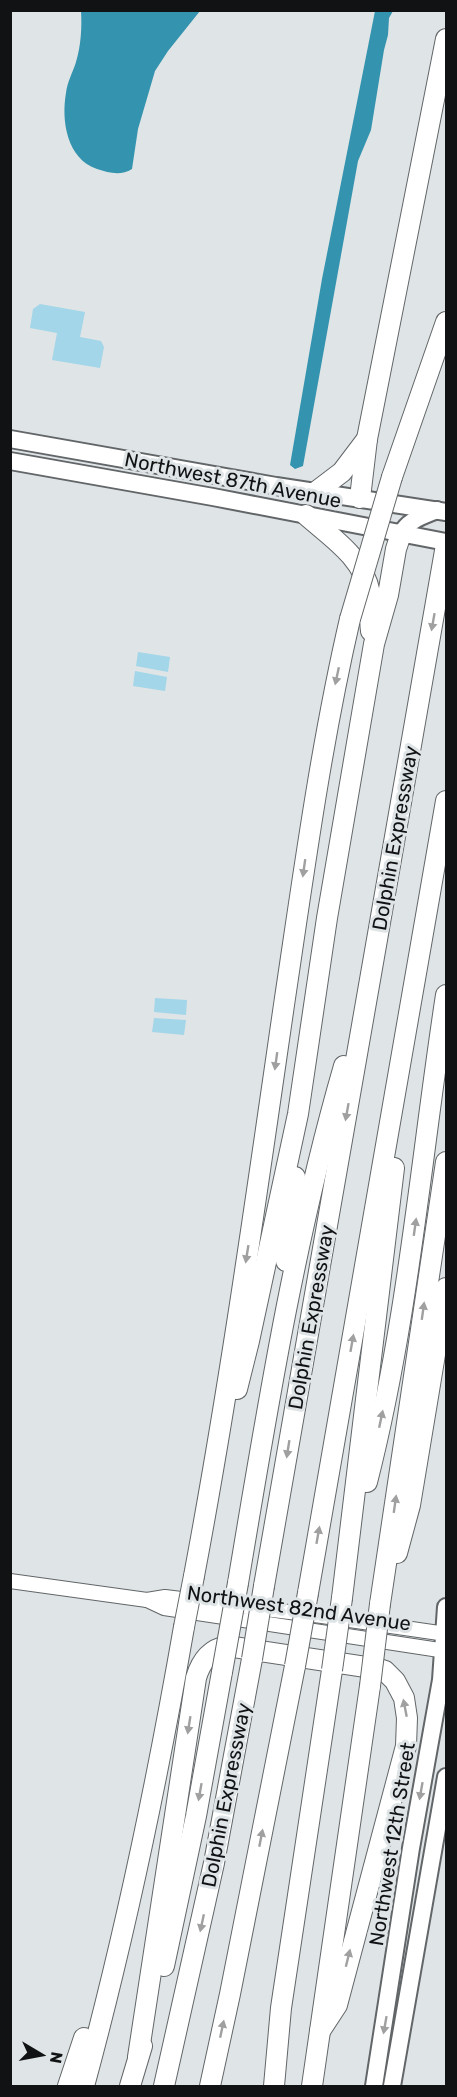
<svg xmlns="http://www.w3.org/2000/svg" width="457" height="2097" font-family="Rubik,sans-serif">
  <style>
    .green { fill: #a2d6e8 }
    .water { fill: #3493ae }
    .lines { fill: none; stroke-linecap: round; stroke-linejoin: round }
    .minor-casing { stroke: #626668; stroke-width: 16 }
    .major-casing { stroke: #626668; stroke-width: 20 }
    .highway-casing { stroke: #626668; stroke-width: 22 }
    .minor { stroke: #fff; stroke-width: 14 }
    .major { stroke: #fff; stroke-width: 16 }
    .highway { stroke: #fff; stroke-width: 20 }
    .highway-bridge-casing { stroke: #626668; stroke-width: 22; stroke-linecap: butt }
    .highway-bridge { stroke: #fff; stroke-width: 20 }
    .oneway { fill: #a0a0a1 }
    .labels { text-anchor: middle; stroke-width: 6; stroke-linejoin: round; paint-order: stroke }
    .street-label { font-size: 20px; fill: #111213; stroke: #dfe4e6 }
  </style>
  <rect width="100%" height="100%" fill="#dfe4e6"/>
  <g class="green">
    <polygon points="40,304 85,312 80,337 101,341 104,347 100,368 52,360 57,333 30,328 33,309"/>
    <polygon points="138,652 170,657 168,672 136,666"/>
    <polygon points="135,671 167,677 165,691 133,686"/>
    <polygon points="155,998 187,1000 186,1015 154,1012"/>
    <polygon points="154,1018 186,1020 184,1035 152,1032"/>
  </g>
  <g class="water">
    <path d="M 81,11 L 200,11 L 168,51 L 155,71 L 138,129 L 132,169 C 121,176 109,173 97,169 C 67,159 61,121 66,93 C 67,82 73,72 76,62 C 81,46 82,27 81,11 Z"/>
    <polygon points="375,11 393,11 389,18 388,35 384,50 371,130 358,161 303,466 295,469 290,465 322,279"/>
  </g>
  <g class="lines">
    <defs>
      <g id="minor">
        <polyline points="10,1581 147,1600 164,1608 446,1651"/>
        <polyline points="147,1600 165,1597 322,1616 446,1634"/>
      </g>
      <g id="major">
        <polyline points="10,439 276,486 446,512"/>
        <polyline points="10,461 213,497 446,542"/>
        <path d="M 401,534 C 408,520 423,516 437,510"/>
        <polyline points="374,2086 411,1848 441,1680 446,1607"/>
        <polyline points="392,2086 446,1777"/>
      </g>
      <g id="highway">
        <polyline points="392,477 446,322"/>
        <polyline points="317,491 342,472 367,439"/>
        <polyline points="360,498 367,439 446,39"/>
        <path d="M 306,515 C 332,538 363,557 370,593 C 372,606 369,619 371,631"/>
        <polyline points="286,1261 295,1177"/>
        <polyline points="237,1389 249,1341 298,1114 327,918 374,644 388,595 396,549 401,534"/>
        <path d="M 367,1482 C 408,1322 421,1158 446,995"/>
        <polyline points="397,1553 410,1505 446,1288"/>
        <path d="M 194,1576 C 230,1385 257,1191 285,998 C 304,871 321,744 350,619"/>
        <path d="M 238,1583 C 267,1410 295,1235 344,1066"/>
        <polyline points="264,1586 446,545"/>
        <polyline points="308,1593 446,801"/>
        <polyline points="342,1598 394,1168"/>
        <polyline points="380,1604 446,1162"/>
        <polyline points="164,1966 196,1816 222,1672"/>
        <path d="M 138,2057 L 196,1678 C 201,1661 210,1649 227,1646 L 379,1669 L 385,1671 L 395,1681 L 404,1698 L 407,1718 L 406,1746 L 337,2005 L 320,2031"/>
        <polyline points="68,2086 84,2038"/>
        <path d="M 84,2086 C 125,1935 157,1782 184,1627"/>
        <polyline points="130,2086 142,2046"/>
        <polyline points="164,2086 214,1863 252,1659"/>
        <polyline points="210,2086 230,1994 295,1666"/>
        <polyline points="274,2086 281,2008 332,1670"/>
        <polyline points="312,2086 370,1686"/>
      </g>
    </defs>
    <use href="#minor" class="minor-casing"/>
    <use href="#major" class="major-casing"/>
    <use href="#highway" class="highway-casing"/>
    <use href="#minor" class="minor"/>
    <use href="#major" class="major"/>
    <use href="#highway" class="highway"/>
    <defs>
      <g id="highway-bridge">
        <polyline points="350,619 392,477"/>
        <polyline points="184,1627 194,1576"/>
        <polyline points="252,1659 264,1586"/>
        <polyline points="295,1666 308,1593"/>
        <polyline points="332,1670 342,1598"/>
        <polyline points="222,1672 238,1583"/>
        <polyline points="370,1686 380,1604"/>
      </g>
    </defs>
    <use href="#highway-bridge" class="highway-bridge-casing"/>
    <use href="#highway-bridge" class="highway-bridge"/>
  </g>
  <defs><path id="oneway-solid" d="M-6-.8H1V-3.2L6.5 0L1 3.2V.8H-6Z" transform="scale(1.5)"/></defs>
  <g class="oneway">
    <use href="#oneway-solid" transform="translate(433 622) rotate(100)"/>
    <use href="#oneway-solid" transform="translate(337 676) rotate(102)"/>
    <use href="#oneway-solid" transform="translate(304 868) rotate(98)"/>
    <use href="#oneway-solid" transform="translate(276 1061) rotate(98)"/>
    <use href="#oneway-solid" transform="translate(347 1112) rotate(100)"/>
    <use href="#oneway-solid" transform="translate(415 1227) rotate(-82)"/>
    <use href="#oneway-solid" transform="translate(247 1254) rotate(99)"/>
    <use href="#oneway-solid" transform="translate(423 1311) rotate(-82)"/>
    <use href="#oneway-solid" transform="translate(352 1343) rotate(-80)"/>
    <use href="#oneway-solid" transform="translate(381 1419) rotate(-78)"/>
    <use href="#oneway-solid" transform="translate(288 1449) rotate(99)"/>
    <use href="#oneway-solid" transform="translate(395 1504) rotate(-82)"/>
    <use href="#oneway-solid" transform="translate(318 1535) rotate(-80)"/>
    <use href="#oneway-solid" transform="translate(405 1708) rotate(-101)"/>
    <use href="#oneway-solid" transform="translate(189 1725) rotate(99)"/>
    <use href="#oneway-solid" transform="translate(421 1791) rotate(100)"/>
    <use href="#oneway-solid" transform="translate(200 1792) rotate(100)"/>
    <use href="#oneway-solid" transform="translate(261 1838) rotate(-79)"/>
    <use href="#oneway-solid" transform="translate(202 1923) rotate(102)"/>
    <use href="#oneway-solid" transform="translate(348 1958) rotate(-76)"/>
    <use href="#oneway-solid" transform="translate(385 2025) rotate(100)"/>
    <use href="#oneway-solid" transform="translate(222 2029) rotate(-78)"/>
  </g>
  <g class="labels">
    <g class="street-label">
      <text transform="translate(233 480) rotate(11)" y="7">Northwest 87th Avenue</text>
      <text transform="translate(395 838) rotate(-80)" y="7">Dolphin Expressway</text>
      <text transform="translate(311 1317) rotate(-80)" y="7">Dolphin Expressway</text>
      <text transform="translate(299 1608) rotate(8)" y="7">Northwest 82nd Avenue</text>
      <text transform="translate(226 1795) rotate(-79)" y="7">Dolphin Expressway</text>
      <text transform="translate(392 1844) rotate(-81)" y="7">Northwest 12th Street</text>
    </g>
  </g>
  <rect width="457" height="2097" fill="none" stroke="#111213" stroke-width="24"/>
  <g transform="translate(42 2055) rotate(100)" stroke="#dfe4e6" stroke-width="4.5" paint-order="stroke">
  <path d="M0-4.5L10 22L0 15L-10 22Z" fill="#111213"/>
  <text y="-9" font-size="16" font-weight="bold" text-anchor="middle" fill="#111213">N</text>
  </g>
</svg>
